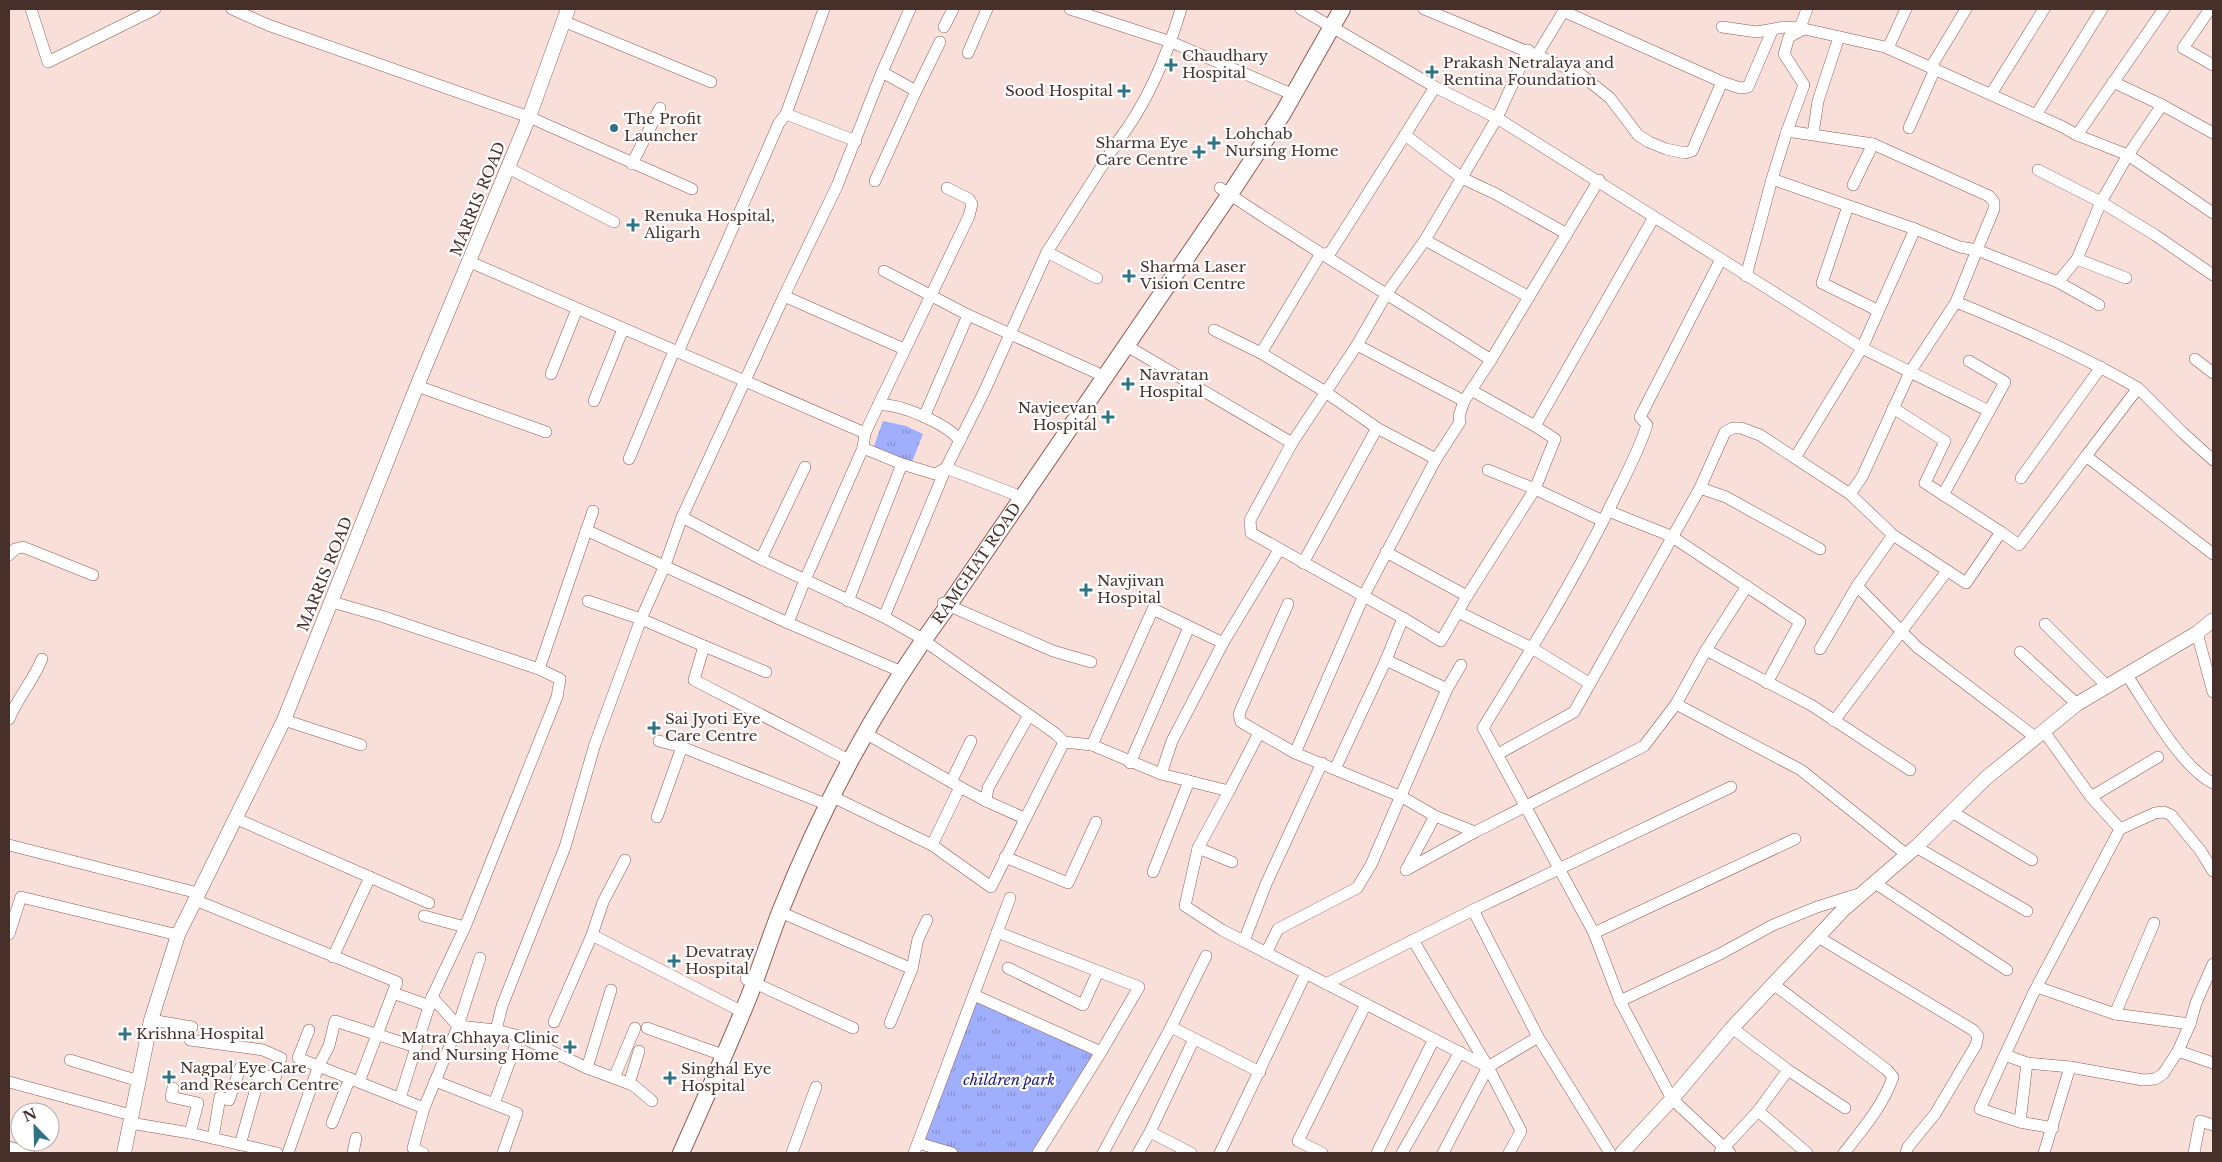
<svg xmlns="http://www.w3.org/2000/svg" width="2222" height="1162" font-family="'Libre Baskerville',serif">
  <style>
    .park { fill: url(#park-tufts) }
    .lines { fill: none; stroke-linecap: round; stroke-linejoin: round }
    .minor-casing { stroke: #915a4d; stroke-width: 12 }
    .tertiary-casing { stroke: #915a4d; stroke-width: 15 }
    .secondary-casing { stroke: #915a4d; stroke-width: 18 }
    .minor { stroke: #fff; stroke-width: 11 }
    .tertiary { stroke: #fff; stroke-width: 14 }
    .secondary { stroke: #fff; stroke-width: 16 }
    .poi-dot { fill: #307483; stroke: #fff; stroke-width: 2 }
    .labels { text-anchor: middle; stroke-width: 4.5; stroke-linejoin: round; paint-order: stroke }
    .poi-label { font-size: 15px; fill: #48302a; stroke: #fff; text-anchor: start }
    .street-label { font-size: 15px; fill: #48302a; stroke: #fff }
    .park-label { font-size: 15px; font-style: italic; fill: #1e1878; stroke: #fff }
  </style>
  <defs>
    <pattern id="park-tufts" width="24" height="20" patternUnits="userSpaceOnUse" patternTransform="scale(1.25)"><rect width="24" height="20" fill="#9faffe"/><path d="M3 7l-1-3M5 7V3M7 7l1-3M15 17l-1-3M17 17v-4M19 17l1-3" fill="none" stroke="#848fce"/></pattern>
  </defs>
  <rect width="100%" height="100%" fill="#f9dfd9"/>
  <g class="park">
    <polygon points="883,421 906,426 923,434 910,467 873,449"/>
    <polygon points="974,995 1101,1052 1038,1153 952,1153 918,1143"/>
  </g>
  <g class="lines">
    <defs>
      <g id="minor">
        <polyline points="31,9 48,62 155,9"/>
        <polyline points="232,9 268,25 529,117 692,189"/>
        <polyline points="1070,9 1171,42 1294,95"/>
        <polyline points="1301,9 1435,87 1497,118 1721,259"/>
        <polyline points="1424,9 1579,73 1610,98 1638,135 1649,142 1666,149 1685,153 1692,151 1722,82 1563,11"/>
        <polyline points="2210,9 2183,48 2213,65"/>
        <polyline points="563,21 711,82"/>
        <polyline points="944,27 953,9"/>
        <polyline points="1722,27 1757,32 1784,27 1800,28 1885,47 2063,127 2077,135 2128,155 2213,213"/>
        <polyline points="1800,28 1807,9"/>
        <polyline points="1888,48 1906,9"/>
        <polyline points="968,53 987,9"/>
        <polyline points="1537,55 1565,9"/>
        <polyline points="1931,67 1966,9"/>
        <polyline points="1722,82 1740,88 1748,87 1772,31"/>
        <polyline points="2113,82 2162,105 2213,133"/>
        <polyline points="916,91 940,42"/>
        <polyline points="1991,94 2044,9"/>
        <polyline points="2162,105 2128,155 2101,202 2155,235 2213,275"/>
        <polyline points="786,114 856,141"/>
        <polyline points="2036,115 2102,9"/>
        <polyline points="1909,128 1935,69"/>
        <polyline points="1787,131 1804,85 1784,54 1789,37 1804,29"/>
        <polyline points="1813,134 1818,101 1839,37"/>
        <polyline points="1405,135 1435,87"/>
        <polyline points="2077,135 2164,9"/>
        <polyline points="632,164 660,108"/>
        <polyline points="508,168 614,222"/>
        <polyline points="2038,170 2101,202 2077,259 2058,282"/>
        <polyline points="875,181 916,91 882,72 910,9"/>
        <polyline points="1853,185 1873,144"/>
        <path d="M 1220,188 C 1309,248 1401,302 1491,360 L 1599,180"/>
        <polyline points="1848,206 1822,283 1877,310"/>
        <polyline points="1915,229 1772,179 1787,131 1873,144 1989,196 1994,202 1994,209 1977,250 2058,282 2099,305"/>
        <polyline points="1425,240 1529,297"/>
        <path d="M 1047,252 L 1118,141 C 1148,102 1167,56 1181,9"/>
        <polyline points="2077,259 2126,278"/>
        <polyline points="470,262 865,433 863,448 902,464 848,601"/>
        <polyline points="884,271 968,315 1097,373"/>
        <polyline points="1746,276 1772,179"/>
        <polyline points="784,296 837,186 882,72"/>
        <path d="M 1956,302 C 2018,327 2079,354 2138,388 L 2086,456"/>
        <polyline points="1214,330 1261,353 1324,391 1377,428 1436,459 1364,595 1295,753"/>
        <polyline points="1357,345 1464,401 1491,360"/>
        <polyline points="1127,346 1292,443 1250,520 1251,533 1403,618 1386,660"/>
        <polyline points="678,352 779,123 786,114 824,9"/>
        <polyline points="1261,353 1320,255 1330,253 1405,135 1462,178 1496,194 1567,234"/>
        <polyline points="2195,359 2213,373"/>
        <polyline points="551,374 577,309"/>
        <polyline points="417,386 546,432"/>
        <polyline points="2138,388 2183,433 2213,460"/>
        <polyline points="1471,390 1535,426"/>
        <polyline points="594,401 623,329"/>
        <path d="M 878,405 C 899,403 948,424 960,441"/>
        <polyline points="1893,408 1945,441 1925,483 2001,532"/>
        <polyline points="924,417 968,315"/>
        <polyline points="865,433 969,216 972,204 969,199 947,188"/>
        <polyline points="1292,443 1357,345 1387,293 1425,240 1497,118 1528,50"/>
        <polyline points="1795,458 1862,348 1915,229 1960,247 1977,250 1956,302 1910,372 1862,477 1850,494"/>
        <polyline points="629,459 674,351"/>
        <polyline points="1436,459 1460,422 1459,416 1464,401"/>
        <polyline points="902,464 935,474 946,468"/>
        <polyline points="805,467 761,559 884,617 916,635 1056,734 1064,742 1092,745"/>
        <polyline points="1488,470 1535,489 1603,521"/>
        <polyline points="2021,478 2101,367"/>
        <polyline points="1700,488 1726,497 1820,549"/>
        <polyline points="1014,494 946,468 984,392 1047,252 1097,278"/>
        <polyline points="1943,495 2005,382 1969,361"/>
        <polyline points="1608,511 1671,536 1800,622 1767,683"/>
        <polyline points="586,530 788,623 895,669"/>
        <polyline points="1893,535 1857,586 1917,647 2035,737"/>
        <polyline points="1386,552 1467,596"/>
        <polyline points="9,555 15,549 23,547 93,575"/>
        <polyline points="761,559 682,517 784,296 904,349"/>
        <polyline points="1303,563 1377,428"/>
        <polyline points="588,601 641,619 704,646 694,680 845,758"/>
        <polyline points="332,602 381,616 539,669 560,679 557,697 465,927 432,997 400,1098"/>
        <polyline points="943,603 1053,651 1091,662"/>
        <polyline points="1288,604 1241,709 1239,715 1241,722 1295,753 1402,797 1435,816 1475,832"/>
        <polyline points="1458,612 1532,648 1589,683"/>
        <polyline points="884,617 946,468"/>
        <polyline points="1403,618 1441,641 1467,596 1535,489 1555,439 1535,426 1654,217"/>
        <polyline points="788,623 805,580 863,448"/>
        <polyline points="2045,624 2106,685"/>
        <polyline points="2197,633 2213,692"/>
        <polyline points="1223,643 1279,550"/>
        <polyline points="704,646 766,672"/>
        <polyline points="1820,649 1857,586"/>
        <polyline points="1706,650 1811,705 1910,770"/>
        <polyline points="2020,652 2077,704"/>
        <polyline points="539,669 593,511"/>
        <path d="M 2126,674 C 2146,703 2182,769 2213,783"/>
        <polyline points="1676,704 1801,770 1907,855"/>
        <path d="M 9,719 C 18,697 33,681 42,659"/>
        <polyline points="284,720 361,745"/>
        <polyline points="1834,721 1947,571"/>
        <polyline points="2043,730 2091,797 2120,829"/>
        <polyline points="865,733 960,787 932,845"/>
        <polyline points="659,741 682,747 828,805"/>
        <polyline points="1498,754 1574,712 1700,488 1725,432 1733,428 1741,428 1760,435 1850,494 1893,535 1966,583 2001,532 2019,545 2086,456 2213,554"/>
        <polyline points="1130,763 1189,627"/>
        <polyline points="1336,767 1386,660 1447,689 1461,665"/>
        <polyline points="1161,774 1172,741 1223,643 1153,609 1092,745 1161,774 1229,791 1198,848 1185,906 1222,930 1488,1067 1538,1037 1610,1153"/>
        <polyline points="951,782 971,741"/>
        <polyline points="960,787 986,801 988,788 1029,715"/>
        <polyline points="1229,791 1259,733"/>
        <polyline points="833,797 932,845 991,887 1064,742"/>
        <polyline points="2091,797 2158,757"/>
        <polyline points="986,801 1024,818"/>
        <polyline points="1952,812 2032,860"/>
        <polyline points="657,817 682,747"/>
        <polyline points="237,819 429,903"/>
        <polyline points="9,845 198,893"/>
        <polyline points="1916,847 2027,911"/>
        <polyline points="1198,848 1232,862"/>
        <polyline points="1005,857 1068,883 1096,822"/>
        <polyline points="1406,870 1475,832 1644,746 1676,704 1706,650 1747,586"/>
        <polyline points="1406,870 1435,816"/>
        <polyline points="2213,871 2200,850 2171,815 2164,812 2155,813 2120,829 2033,994 1980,1109 2020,1122 2027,1063 2070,1067 2143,1080 2155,1079 2163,1074 2178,1051 2213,1063"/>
        <polyline points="1153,872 1189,781"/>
        <polyline points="1875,883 2007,970"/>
        <polyline points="195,900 397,982 359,1082"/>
        <polyline points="1473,910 1538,1037"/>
        <polyline points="780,912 912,969 890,1023"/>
        <polyline points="424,916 465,927"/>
        <polyline points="997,932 1139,987 1101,1052"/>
        <polyline points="1594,933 1795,839"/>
        <polyline points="9,934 21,897 178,935"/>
        <polyline points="592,935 735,1008"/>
        <polyline points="1818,937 1973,1030 1978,1036 1976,1045 1935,1114 1908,1147 1906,1153"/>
        <polyline points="1413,940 1488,1067 1521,1131 1509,1153"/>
        <polyline points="1244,941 1266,884 1322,763"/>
        <polyline points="1266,953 1278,929 1357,888 1371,865 1447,689"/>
        <polyline points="333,957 370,877"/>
        <polyline points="480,958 458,1026 496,1030"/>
        <polyline points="1008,968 1083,1005 1098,972"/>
        <polyline points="912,969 918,939 927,920"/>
        <polyline points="746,979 853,1028"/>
        <path d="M 1772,983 L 1887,1070 L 1893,1077 C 1883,1106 1862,1130 1844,1153"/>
        <polyline points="1326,984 1473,910 1731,787"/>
        <polyline points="2037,987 2115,1014 2190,1024 2178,1051"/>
        <polyline points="393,993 430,1006"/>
        <polyline points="974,995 1101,1052 1038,1153"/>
        <polyline points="1620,1001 1720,954 1773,925 1817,907 1862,893"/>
        <polyline points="2115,1014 2154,923"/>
        <polyline points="151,1020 192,1027"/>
        <polyline points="554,1022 592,935 603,902 625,860"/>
        <polyline points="2190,1024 2196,1003 2213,964"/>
        <polyline points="1171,1027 1260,1072"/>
        <polyline points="647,1028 717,1053"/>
        <polyline points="1732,1028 1788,1070 1845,1108"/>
        <polyline points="309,1030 298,1058 424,1108 413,1148 423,1153"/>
        <polyline points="190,1040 263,1050 281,1058 275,1078 260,1074 240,1145"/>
        <polyline points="2005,1055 2027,1063"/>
        <polyline points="70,1060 139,1081"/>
        <polyline points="587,1068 611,990"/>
        <polyline points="614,1078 635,1028"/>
        <polyline points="435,1081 517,1113 503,1153"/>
        <polyline points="9,1082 131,1115"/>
        <polyline points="629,1084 639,1051"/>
        <polyline points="173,1088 171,1097 198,1103 190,1133"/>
        <polyline points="652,1101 633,1085 587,1068 519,1036 496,1030 502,1006 565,847 595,744 641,619 665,565 682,517"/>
        <polyline points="494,1104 519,1036"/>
        <polyline points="424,1108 458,1026 432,997"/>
        <polyline points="1758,1111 1788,1070"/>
        <polyline points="2020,1122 2053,1128"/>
        <polyline points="130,1123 190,1133 277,1153"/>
        <polyline points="332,1123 350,1078"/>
        <polyline points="213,1138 220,1097 229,1100 240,1068"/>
        <polyline points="918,1143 952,1153"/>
        <polyline points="9,1147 29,1153"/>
        <polyline points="1720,1152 1758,1111 1807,1153"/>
        <polyline points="288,1153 319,1065 329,1046 335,1021 416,1047"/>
        <polyline points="353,1153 356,1138"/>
        <polyline points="792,1153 816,1087"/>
        <polyline points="914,1153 1010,898"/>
        <polyline points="1103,1153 1171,1027 1206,956"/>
        <polyline points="1138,1153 1150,1132"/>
        <polyline points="1191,1153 1150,1132 1194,1039"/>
        <polyline points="1220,1153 1306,973"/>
        <polyline points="1322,1153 1298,1141 1366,1004"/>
        <polyline points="1377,1153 1434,1039"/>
        <polyline points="1402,1153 1460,1052"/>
        <polyline points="1443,1153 1488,1067"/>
        <path d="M 1730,1153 L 1672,1099 L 1620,1001 L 1594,933 L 1483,728 C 1528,655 1573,582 1611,505 C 1624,478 1638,453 1647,425 L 1640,417 L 1721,259 L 1862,348 L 1989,411"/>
        <polyline points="2044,1153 2070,1067"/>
        <polyline points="2194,1153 2200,1121 2213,1125"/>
      </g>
      <g id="tertiary">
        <polyline points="124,1153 151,1020 178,935 284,720 417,386 529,117 568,9"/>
        <polyline points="1622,1153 1672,1099 1732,1028 1843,910 1916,847 1986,778 2077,704 2197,633 2213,620"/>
      </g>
      <g id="secondary">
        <path id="s1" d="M 681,1153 C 702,1106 723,1059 743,1011 C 757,979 767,945 780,912 C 823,804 879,699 948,606 L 1230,194 L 1283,113 L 1342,9"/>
      </g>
    </defs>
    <use href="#minor" class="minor-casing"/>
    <use href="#tertiary" class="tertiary-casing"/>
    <use href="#secondary" class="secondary-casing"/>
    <use href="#minor" class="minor"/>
    <use href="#tertiary" class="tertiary"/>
    <use href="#secondary" class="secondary"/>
  </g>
  <g class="poi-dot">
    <path d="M1168.5 57.5h5v5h5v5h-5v5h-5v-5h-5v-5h5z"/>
    <path d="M1429.5 64.5h5v5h5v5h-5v5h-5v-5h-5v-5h5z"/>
    <path d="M1121.5 83.5h5v5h5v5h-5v5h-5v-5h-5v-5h5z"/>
    <circle cx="614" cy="128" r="5"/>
    <path d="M1211.5 135.5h5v5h5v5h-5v5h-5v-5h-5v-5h5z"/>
    <path d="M1196.5 144.5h5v5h5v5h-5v5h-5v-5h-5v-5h5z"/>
    <path d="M630.5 217.5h5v5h5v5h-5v5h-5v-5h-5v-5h5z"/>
    <path d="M1126.5 268.5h5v5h5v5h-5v5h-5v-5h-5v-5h5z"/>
    <path d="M1125.5 376.5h5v5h5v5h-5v5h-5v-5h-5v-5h5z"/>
    <path d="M1105.5 409.5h5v5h5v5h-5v5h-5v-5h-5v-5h5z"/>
    <path d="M1083.5 582.5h5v5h5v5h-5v5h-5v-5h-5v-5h5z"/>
    <path d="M651.5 720.5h5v5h5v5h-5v5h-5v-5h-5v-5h5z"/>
    <path d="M671.5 953.5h5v5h5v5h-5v5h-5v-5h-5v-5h5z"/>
    <path d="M122.5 1026.5h5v5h5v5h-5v5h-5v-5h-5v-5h5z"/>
    <path d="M567.5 1039.5h5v5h5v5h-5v5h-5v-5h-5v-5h5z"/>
    <path d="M166.5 1069.5h5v5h5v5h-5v5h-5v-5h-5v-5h5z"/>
    <path d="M667.5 1070.5h5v5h5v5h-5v5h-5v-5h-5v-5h5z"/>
  </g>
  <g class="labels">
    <g class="poi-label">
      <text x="1182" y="61">Chaudhary<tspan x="1182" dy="17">Hospital</tspan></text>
      <text x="1443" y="68">Prakash Netralaya and<tspan x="1443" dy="17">Rentina Foundation</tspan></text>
      <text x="1113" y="96" text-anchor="end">Sood Hospital</text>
      <text x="624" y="124">The Profit<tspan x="624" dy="17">Launcher</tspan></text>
      <text x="1225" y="139">Lohchab<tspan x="1225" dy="17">Nursing Home</tspan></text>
      <text x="1188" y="148" text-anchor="end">Sharma Eye<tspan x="1188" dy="17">Care Centre</tspan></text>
      <text x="644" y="221">Renuka Hospital,<tspan x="644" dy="17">Aligarh</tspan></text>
      <text x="1140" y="272">Sharma Laser<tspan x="1140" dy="17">Vision Centre</tspan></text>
      <text x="1139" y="380">Navratan<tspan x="1139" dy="17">Hospital</tspan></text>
      <text x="1097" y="413" text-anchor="end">Navjeevan<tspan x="1097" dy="17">Hospital</tspan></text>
      <text x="1097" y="586">Navjivan<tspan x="1097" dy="17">Hospital</tspan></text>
      <text x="665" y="724">Sai Jyoti Eye<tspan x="665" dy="17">Care Centre</tspan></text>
      <text x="685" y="957">Devatray<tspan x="685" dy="17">Hospital</tspan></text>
      <text x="136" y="1039">Krishna Hospital</text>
      <text x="559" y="1043" text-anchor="end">Matra Chhaya Clinic<tspan x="559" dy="17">and Nursing Home</tspan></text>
      <text x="180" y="1073">Nagpal Eye Care<tspan x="180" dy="17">and Research Centre</tspan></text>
      <text x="681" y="1074">Singhal Eye<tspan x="681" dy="17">Hospital</tspan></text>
    </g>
    <g class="street-label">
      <text transform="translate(478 199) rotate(-68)" y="5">MARRIS ROAD</text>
      <text dy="5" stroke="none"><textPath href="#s1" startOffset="662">RAMGHAT ROAD</textPath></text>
      <text transform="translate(325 574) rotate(-68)" y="5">MARRIS ROAD</text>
    </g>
    <g class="park-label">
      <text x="1009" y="1085">children park</text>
    </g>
  </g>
  <rect width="2222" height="1162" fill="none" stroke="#48302a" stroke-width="20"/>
  <g transform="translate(35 1127) rotate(337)"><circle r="24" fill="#ffffff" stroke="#b6acaa"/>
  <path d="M0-4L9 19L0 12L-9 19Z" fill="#307483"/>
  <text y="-8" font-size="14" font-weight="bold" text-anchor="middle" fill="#48302a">N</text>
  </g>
</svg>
